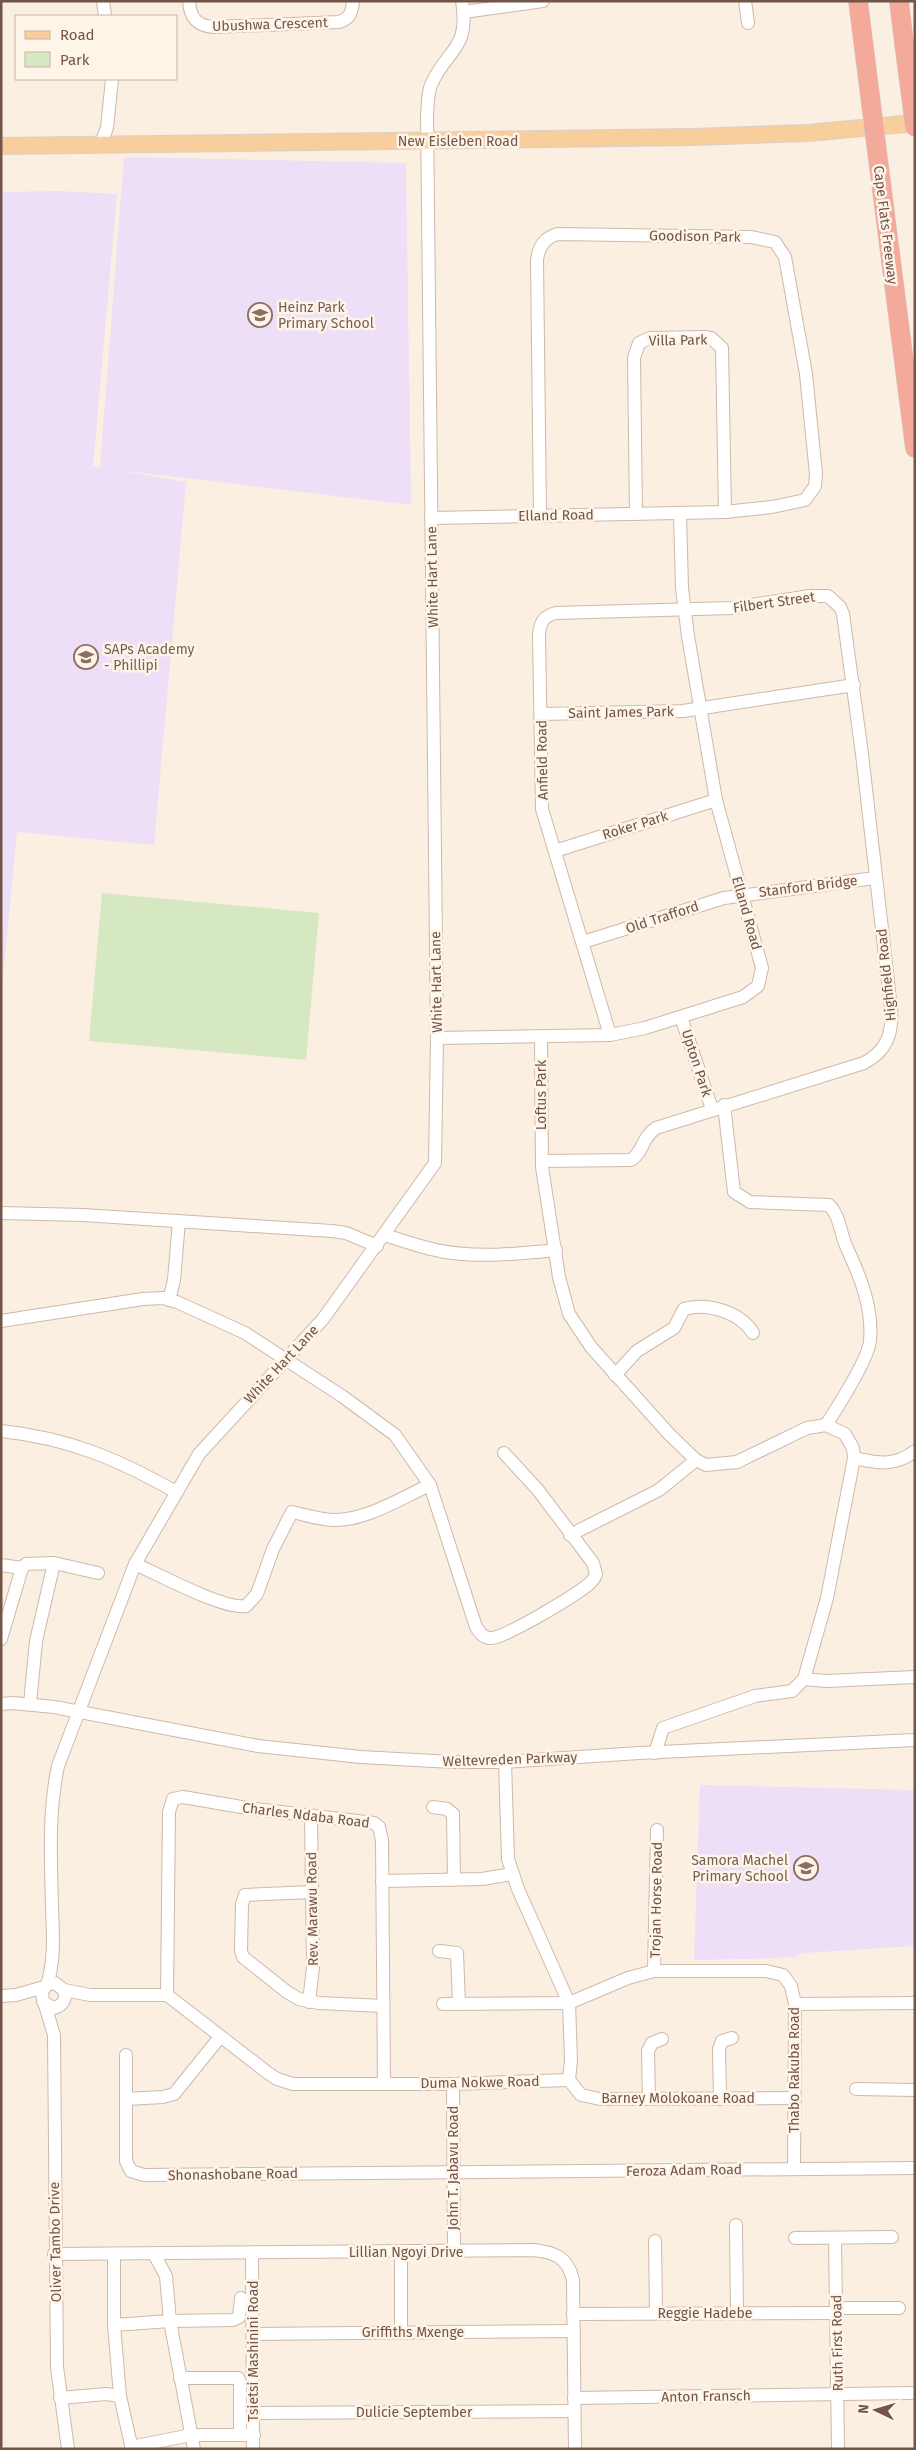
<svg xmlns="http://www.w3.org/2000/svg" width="916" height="2450" font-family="'Fira Sans',sans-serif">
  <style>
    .education { fill: #ecdff7 }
    .green { fill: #d5e8c1 }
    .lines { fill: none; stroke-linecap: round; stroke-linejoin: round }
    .minor-casing { stroke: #ceb8ac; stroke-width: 14 }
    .major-casing { stroke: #d8cfcc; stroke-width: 18 }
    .highway-casing { stroke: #d8cfcc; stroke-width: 20 }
    .minor { stroke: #fff; stroke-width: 12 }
    .major { stroke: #f8ce9c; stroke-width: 16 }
    .highway { stroke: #f4aa9a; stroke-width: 19 }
    .highway-bridge-casing { stroke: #d8cfcc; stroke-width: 20; stroke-linecap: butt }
    .highway-bridge { stroke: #f4aa9a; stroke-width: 19 }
    .labels { text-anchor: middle; stroke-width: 5; stroke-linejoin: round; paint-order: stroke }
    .street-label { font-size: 14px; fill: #725449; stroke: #fff4e8 }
    .education-label { font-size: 14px; fill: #785e54; stroke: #fff4e8; text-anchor: start }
  </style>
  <rect width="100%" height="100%" fill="#fbefe2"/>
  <g class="education">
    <polygon points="124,157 406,163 411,505 117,470 186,482 154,845 17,832 1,997 1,192 57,191 117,194 93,466 100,468"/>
    <polygon points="700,1785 915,1790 915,1946 804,1953 796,1955 796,1958 783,1957 782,1958 694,1960"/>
  </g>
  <polygon class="green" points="102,893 319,913 306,1060 89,1041"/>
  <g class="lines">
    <defs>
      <g id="minor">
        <polyline points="103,1 105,16"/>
        <path d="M 189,1 C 190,18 197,26 214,27 L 339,22 C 350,19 352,12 353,1"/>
        <polyline points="745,1 748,23"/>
        <polyline points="464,12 543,1"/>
        <polyline points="100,145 107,128 112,79"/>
        <polyline points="636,514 634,358 639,343 650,338 705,337 711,338 722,348 725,512"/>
        <path d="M 431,518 L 725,512 L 772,507 L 805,500 L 815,486 L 816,474 L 806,374 L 785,257 L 775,242 L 751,237 L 558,234 C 544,238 539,246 537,260 L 540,515"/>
        <polyline points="541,714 683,711 854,685"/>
        <polyline points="555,851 716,800"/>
        <polyline points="583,942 724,898 875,878"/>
        <polyline points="681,1017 712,1109"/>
        <polyline points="541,1037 542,1167 559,1277 569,1314 591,1347 669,1434 696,1460 706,1465 737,1462 807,1428 826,1425 845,1434 853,1448 854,1458 827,1598 804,1679 792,1691 755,1696 663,1728 655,1753"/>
        <polyline points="437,1038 610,1035 645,1028 743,997 758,986 762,968 716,800 688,636 682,588 680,513"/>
        <path d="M 724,1105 L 734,1192 L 750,1202 L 829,1205 C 840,1216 840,1232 846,1246 C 860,1276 873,1307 870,1341 C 868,1360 837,1408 826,1425"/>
        <path d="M 542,1161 L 631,1160 C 643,1153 642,1137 656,1128 L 864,1063 C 887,1051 893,1033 891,1008 L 862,754 L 843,614 L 840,607 L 828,596 L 810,596 L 732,608 L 556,613 C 543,616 540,623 539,635 L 542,809 L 610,1035"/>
        <polyline points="1,1213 83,1215 332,1231 346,1233 377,1246"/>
        <path d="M 385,1235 C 403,1241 421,1247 440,1251 C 478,1258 518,1254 556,1250"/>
        <polyline points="169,1300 174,1280 179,1221"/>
        <path d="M 1,1321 L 143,1299 L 163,1298 L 177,1302 L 245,1333 L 342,1396 L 395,1435 L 430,1485 L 476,1627 C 480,1633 483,1638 491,1638 C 505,1638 578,1594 590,1583 C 593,1580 595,1578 596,1574 L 593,1563 L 538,1490 L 504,1453"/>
        <path d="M 615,1375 L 637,1351 L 674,1328 L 684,1309 C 707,1302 740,1312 753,1333"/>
        <path d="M 1,1431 C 68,1438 118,1459 176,1492"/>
        <path d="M 854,1458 C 877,1463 895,1467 915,1451"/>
        <polyline points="570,1535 659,1490 696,1460"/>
        <path d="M 135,1564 C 158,1574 224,1610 246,1606 L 257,1594 L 273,1549 L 292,1512 C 306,1515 320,1520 335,1520 C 367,1520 401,1498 430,1485"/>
        <polyline points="1,1565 22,1568"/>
        <polyline points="1,1639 22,1568 26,1564 54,1563 98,1573"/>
        <polyline points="804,1679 826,1681 915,1677"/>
        <polyline points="1,1704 13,1703 54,1707 258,1746 361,1757 452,1762 505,1762 639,1753 915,1740"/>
        <polyline points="30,1704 36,1641 54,1563"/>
        <polyline points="505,1762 508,1859 518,1889 569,2003 571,2060 569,2080"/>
        <polyline points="433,1807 447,1809 453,1814 454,1880"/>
        <polyline points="382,1881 482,1879 512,1874"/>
        <polyline points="312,1892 245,1895 242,1904 241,1951 243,1957 287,1992 299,1999 319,2003 383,2006"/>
        <polyline points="439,1951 457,1953 459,2004"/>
        <polyline points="654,1971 657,1830"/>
        <path d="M 47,1985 C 55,1960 53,1934 52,1908 C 51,1861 48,1813 58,1766 L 135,1564 L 199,1454 L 323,1319 L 435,1163 L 437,1038 L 427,116 C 428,106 427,95 431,85 C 447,48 470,51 462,1"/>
        <path d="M 64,1990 C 67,1999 63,2006 53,2008 L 43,2002 L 42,1991 L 47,1985 L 55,1983 L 64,1990 L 90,1995 L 167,1995 L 268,2073 L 277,2079 L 293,2084 L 453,2084 L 569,2080"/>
        <polyline points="167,1995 169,1812 173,1799 183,1797 247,1808 374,1823 379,1827 382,1840 384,2084"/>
        <polyline points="1,1996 16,1995 44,1987"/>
        <polyline points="309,2002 313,1967 311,1816"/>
        <polyline points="443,2004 569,2003 628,1978 654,1971 766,1971 783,1975 791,1986 795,2004 794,2169"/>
        <polyline points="795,2004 915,2003"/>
        <polyline points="45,2005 54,2035 57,2367 68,2449"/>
        <polyline points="126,2055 126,2161 131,2171 144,2175 915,2168"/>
        <polyline points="569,2080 581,2095 600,2099 794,2098"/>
        <polyline points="453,2084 454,2252"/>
        <polyline points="856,2089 915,2090"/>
        <polyline points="126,2099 163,2097 174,2094 220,2037"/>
        <polyline points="649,2099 648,2051 652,2043 662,2039"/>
        <polyline points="720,2099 719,2049 722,2041 732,2038"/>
        <polyline points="736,2225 737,2313"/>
        <polyline points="795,2238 892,2237"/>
        <polyline points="835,2238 838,2449"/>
        <polyline points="655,2241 656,2313"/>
        <path d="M 54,2254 L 533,2250 C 554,2252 568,2257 573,2280 L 575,2449"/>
        <polyline points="114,2254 114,2325"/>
        <polyline points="154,2254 166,2276 170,2321 194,2449"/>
        <polyline points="252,2254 253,2449"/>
        <polyline points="837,2308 899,2308"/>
        <polyline points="573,2314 837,2313"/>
        <polyline points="401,2331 401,2252"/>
        <polyline points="253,2334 574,2331"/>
        <polyline points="180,2378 238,2378 240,2382 240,2435"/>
        <polyline points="120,2396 114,2325 170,2321 233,2320 239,2317 241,2298"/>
        <polyline points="60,2398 106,2394 120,2396 132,2449"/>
        <polyline points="574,2398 911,2393"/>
        <polyline points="253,2413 574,2411"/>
        <polyline points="131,2447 191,2435 254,2435"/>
      </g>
      <polyline id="major" points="1,146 693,137 808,133 915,123"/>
      <g id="highway">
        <polyline points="858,1 864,48"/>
        <polyline points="899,1 904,43"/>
        <polyline points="879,167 915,448"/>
      </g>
    </defs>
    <use href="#minor" class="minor-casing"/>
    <use href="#major" class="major-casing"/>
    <use href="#highway" class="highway-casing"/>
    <use href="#minor" class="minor"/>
    <use href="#major" class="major"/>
    <use href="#highway" class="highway"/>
    <defs>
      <g id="highway-bridge">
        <polyline points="904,43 915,127"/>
        <polyline points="864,48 879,167"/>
      </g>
    </defs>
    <use href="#highway-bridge" class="highway-bridge-casing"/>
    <use href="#highway-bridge" class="highway-bridge"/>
  </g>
  <defs>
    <symbol id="school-ring" viewBox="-11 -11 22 22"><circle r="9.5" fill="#fff4e8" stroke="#8d6e63" stroke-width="1.5"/><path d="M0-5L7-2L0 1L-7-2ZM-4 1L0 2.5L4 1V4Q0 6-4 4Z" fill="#8d6e63"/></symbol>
    <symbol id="university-ring" viewBox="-11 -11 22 22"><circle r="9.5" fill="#fff4e8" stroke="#8d6e63" stroke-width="1.5"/><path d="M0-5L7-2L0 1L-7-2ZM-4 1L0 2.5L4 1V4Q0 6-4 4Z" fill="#8d6e63"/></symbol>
  </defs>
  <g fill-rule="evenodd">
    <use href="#school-ring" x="246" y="301" width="28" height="28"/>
    <use href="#university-ring" x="72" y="643" width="28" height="28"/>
    <use href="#school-ring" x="792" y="1854" width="28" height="28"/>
  </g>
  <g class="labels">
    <g class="street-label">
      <text transform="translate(270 24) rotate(-2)" y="5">Ubushwa Crescent</text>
      <text x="458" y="146">New Eisleben Road</text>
      <text transform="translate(886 225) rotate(83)" y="5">Cape Flats Freeway</text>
      <text transform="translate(695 236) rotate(1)" y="5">Goodison Park</text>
      <text transform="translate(678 340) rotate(-1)" y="5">Villa Park</text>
      <text transform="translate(556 515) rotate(-1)" y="5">Elland Road</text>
      <text transform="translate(432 577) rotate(-91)" y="5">White Hart Lane</text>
      <text transform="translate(774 602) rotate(-8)" y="5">Filbert Street</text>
      <text transform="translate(621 712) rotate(-1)" y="5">Saint James Park</text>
      <text transform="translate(542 760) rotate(-91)" y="5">Anfield Road</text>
      <text transform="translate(635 825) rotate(-17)" y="5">Roker Park</text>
      <text transform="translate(808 886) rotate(-7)" y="5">Stanford Bridge</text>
      <text transform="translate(747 913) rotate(74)" y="5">Elland Road</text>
      <text transform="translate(662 917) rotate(-18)" y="5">Old Trafford</text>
      <text transform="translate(886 975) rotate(-96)" y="5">Highfield Road</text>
      <text transform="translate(436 982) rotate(-91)" y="5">White Hart Lane</text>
      <text transform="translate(697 1063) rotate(72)" y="5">Upton Park</text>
      <text transform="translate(541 1095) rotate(-90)" y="5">Loftus Park</text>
      <text transform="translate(281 1364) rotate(-47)" y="5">White Hart Lane</text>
      <text transform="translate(510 1759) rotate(-2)" y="5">Weltevreden Parkway</text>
      <text transform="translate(306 1815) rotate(7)" y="5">Charles Ndaba Road</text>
      <text transform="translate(656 1900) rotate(-89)" y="5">Trojan Horse Road</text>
      <text transform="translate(312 1909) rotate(-91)" y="5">Rev. Marawu Road</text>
      <text transform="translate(794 2070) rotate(-90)" y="5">Thabo Rakuba Road</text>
      <text transform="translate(480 2082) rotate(-1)" y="5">Duma Nokwe Road</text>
      <text x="678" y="2103">Barney Molokoane Road</text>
      <text transform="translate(453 2168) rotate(-90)" y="5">John T. Jabavu Road</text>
      <text transform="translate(684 2170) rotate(-1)" y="5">Feroza Adam Road</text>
      <text transform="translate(233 2174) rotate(-1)" y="5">Shonashobane Road</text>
      <text transform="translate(55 2242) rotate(-91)" y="5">Oliver Tambo Drive</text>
      <text x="406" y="2257">Lillian Ngoyi Drive</text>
      <text x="705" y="2318">Reggie Hadebe</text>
      <text x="413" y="2337">Griffiths Mxenge</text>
      <text transform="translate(837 2343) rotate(-91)" y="5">Ruth First Road</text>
      <text transform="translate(253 2351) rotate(-90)" y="5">Tsietsi Mashinini Road</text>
      <text transform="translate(706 2396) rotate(-1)" y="5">Anton Fransch</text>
      <text x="414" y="2417">Dulicie September</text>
    </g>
    <g class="education-label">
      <text x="278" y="312">Heinz Park<tspan x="278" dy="16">Primary School</tspan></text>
      <text x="104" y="654">SAPs Academy<tspan x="104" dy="16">- Phillipi</tspan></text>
      <text x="788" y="1865" text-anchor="end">Samora Machel<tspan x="788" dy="16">Primary School</tspan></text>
    </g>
  </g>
  <rect width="916" height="2450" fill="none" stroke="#725449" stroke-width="5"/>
  <rect x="15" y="15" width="162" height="65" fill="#fff4e8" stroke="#c7b4a8"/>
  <rect x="25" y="31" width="25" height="8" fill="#f8ce9c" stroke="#c7b4a8"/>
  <text x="60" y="40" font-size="15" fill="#725449">Road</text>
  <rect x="25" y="52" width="25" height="15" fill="#d5e8c1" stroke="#c7b4a8"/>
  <text x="60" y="65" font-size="15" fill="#725449">Park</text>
  <g transform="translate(876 2410) rotate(275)" stroke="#fff4e8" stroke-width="4" paint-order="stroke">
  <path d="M0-4L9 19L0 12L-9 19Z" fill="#725449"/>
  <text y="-8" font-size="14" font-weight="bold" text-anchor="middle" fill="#725449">N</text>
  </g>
</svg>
